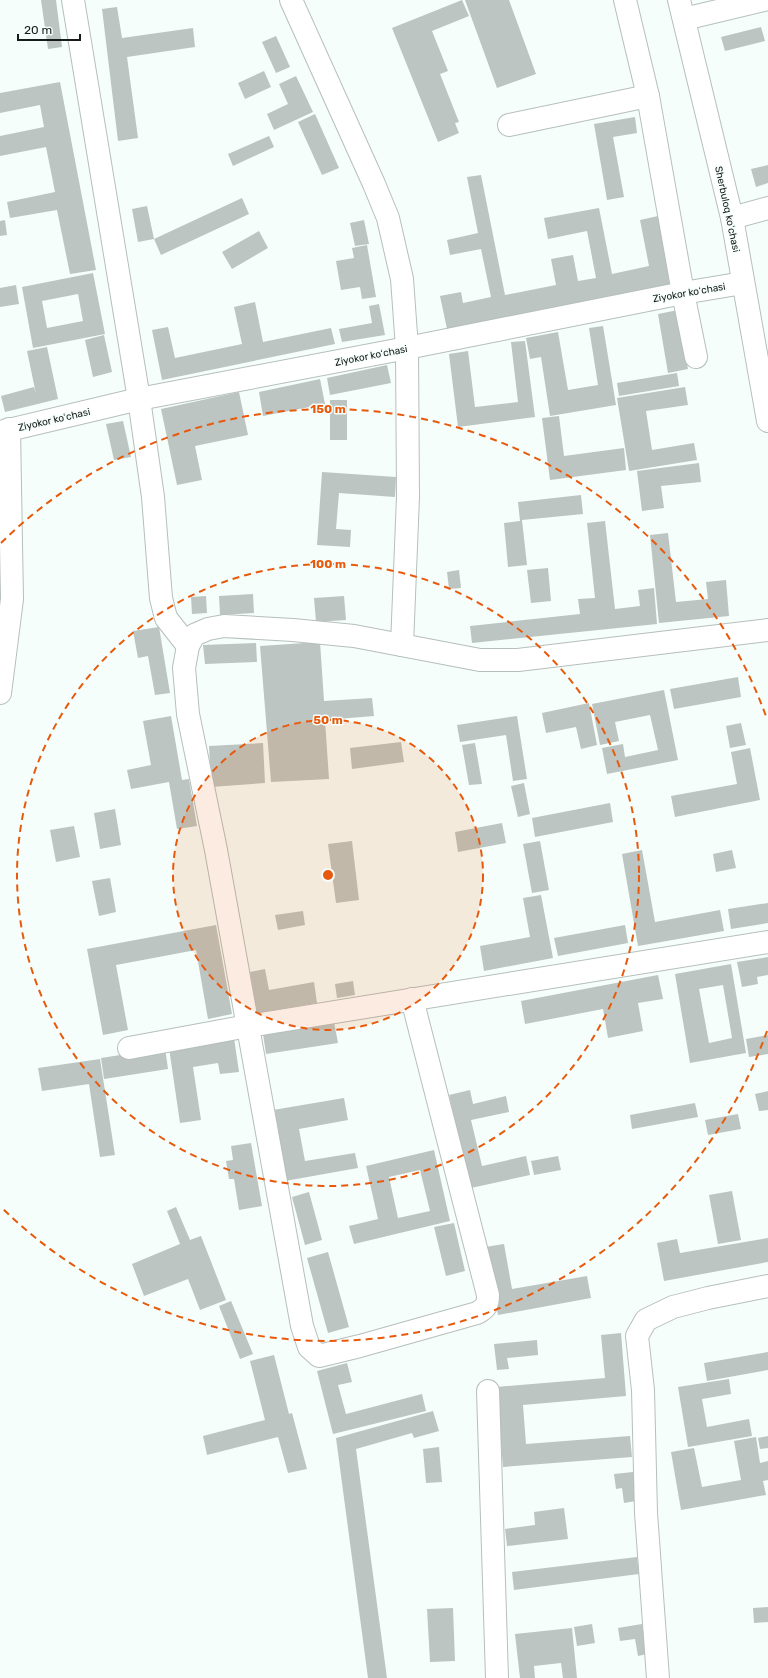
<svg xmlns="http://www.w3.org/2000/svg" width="768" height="1678" font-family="Rubik,sans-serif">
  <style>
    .building { fill: #bcc5c1; fill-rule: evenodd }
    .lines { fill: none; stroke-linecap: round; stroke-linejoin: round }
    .minor-casing { stroke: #b6bfbb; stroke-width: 24 }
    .minor { stroke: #fff; stroke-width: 22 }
    .ring { fill: none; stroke: #e8590c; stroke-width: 2; stroke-dasharray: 7 5 }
    .labels { text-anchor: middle; stroke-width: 3; stroke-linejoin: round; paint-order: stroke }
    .street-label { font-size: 10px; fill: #171b19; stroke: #f5fefa }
    .centre { fill: #e8590c; stroke: #f5fefa; stroke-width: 2 }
    .ring-label { font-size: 12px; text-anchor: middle; font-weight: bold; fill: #e8590c; stroke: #f5fefa; stroke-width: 3; stroke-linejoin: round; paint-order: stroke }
  </style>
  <rect width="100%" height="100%" fill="#f5fefa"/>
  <g class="building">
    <polygon points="41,0 56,0 62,47 48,49"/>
    <polygon points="462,0 469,16 432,31 448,71 440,74 459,122 455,123 459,133 438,142 392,28"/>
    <polygon points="465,0 509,0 536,74 497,88"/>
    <polygon points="117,7 122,38 193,28 195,47 127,57 138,138 118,141 102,9"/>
    <polygon points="761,27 765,41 725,51 721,37"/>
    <polygon points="276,36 290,67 276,73 262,42"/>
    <polygon points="264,71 271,87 245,99 238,83"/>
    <polygon points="296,76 313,112 274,130 267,114 288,104 279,84"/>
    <polygon points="60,82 96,270 70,274 57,210 10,218 7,202 55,192 46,147 0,156 0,136 44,127 40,105 0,113 0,93"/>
    <polygon points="315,114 339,168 322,175 298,122"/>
    <polygon points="635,117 637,133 613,137 624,197 607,200 594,124"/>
    <polygon points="269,136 274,147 233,166 228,154"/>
    <polygon points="768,165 768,183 756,187 751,169"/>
    <polygon points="481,175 505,295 556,285 551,259 573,255 578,281 596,278 587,231 548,239 544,218 599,208 612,274 649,266 640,220 658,216 672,285 447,329 440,296 461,292 463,303 491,297 481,249 450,255 447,240 478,233 467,177"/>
    <polygon points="242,198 249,214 161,255 154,239"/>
    <polygon points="147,206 154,239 138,242 132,209"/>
    <polygon points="5,220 7,235 0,236 0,221"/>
    <polygon points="364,220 369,244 355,246 350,223"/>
    <polygon points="259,231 268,248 232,269 222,252"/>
    <polygon points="367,245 376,297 362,299 360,287 341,290 336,261 354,258 352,248"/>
    <path d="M 93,273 L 105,334 L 33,348 L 22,287 ZM 78,294 L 83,321 L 47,328 L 42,301 Z"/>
    <polygon points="16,285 19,304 0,307 0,288"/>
    <polygon points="255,302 263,342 331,328 335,344 162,380 152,330 168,327 175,358 242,344 234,307"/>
    <polygon points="379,304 385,335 342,342 339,329 372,323 369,306"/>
    <polygon points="678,310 688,369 668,373 658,314"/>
    <polygon points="603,326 616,405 550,416 541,357 530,359 526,338 558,332 568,390 598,385 589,328"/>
    <polygon points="104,335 112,372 93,377 85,340"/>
    <polygon points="525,341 535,417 458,427 449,354 468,351 475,407 518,402 511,342"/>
    <polygon points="47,347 58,399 5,412 1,396 34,387 36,394 27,351"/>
    <polygon points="387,365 391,383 330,395 327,378"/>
    <polygon points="677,373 679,386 619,396 617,383"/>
    <polygon points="320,379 325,404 263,416 259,392"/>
    <polygon points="685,387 688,405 646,411 652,450 694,443 697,460 629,471 617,398"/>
    <polygon points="239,392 248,435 195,446 202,480 177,485 161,409"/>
    <rect x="330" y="400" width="17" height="40"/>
    <polygon points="559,416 564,456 624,448 626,470 550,480 542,418"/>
    <polygon points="123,421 131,457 114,460 106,424"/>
    <polygon points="699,463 701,482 661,486 664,508 642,511 637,471"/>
    <polygon points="322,472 396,477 395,497 339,493 336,529 351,530 350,547 317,545"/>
    <polygon points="581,495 583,514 522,520 527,565 508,567 504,523 520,521 518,502"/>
    <polygon points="605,521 615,609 640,606 638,590 654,588 657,624 472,643 470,626 580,614 578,599 595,598 587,523"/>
    <polygon points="668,533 676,602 708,599 706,582 726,580 729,616 659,623 650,535"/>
    <polygon points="548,568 551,601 531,603 527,570"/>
    <polygon points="459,570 461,588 449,589 447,572"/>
    <polygon points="253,594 254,613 220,615 219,596"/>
    <polygon points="206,596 207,613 192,614 191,597"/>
    <polygon points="344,596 346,620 316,622 314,598"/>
    <polygon points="159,627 170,693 155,695 148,656 138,658 133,631"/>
    <polygon points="320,642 324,701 372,698 374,716 325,720 329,779 271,782 260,646"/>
    <polygon points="256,643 257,662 205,664 203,645"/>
    <polygon points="738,677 741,697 674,709 670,689"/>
    <polygon points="664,690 678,760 607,774 602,748 623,744 625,757 658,750 650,715 615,722 619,741 600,745 592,704"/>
    <polygon points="589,703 597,745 581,749 576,727 546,733 542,713"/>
    <polygon points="171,716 182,780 189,779 197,826 177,829 169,782 131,789 127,770 151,765 143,721"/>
    <polygon points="517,716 527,779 513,781 506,735 460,742 457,725"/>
    <polygon points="741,723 746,745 730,748 726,726"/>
    <polygon points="401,742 404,762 352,769 350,748"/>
    <polygon points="263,743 265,783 211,787 209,746"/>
    <polygon points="475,743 482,784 469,785 462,745"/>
    <polygon points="750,748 760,800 675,817 671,796 737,784 731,752"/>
    <polygon points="524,783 530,814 518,817 511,786"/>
    <polygon points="610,803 613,822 535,837 532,818"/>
    <polygon points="115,809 121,845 100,849 94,813"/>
    <polygon points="502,823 506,843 458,852 455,832"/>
    <polygon points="74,826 80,857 56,862 50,830"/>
    <polygon points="352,841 359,900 336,903 328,844"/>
    <polygon points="540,841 549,890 532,893 523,844"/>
    <polygon points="642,850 655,922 720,910 724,931 638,946 622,854"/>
    <polygon points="732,850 736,868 716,872 713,854"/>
    <polygon points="110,878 116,912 99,916 92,881"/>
    <polygon points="541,895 553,958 484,971 480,946 530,937 523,898"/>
    <polygon points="768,903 768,923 731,929 728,909"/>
    <polygon points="303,911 305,925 278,930 275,915"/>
    <polygon points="216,925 232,1014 208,1019 196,950 116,965 128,1030 103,1035 87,949"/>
    <polygon points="625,925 628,943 558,956 554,938"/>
    <polygon points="768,957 768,975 757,977 758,984 742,987 737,962"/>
    <path d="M 731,964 L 746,1053 L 690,1063 L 675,974 ZM 723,985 L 732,1038 L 709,1043 L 699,989 Z"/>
    <polygon points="265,969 269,990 314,982 317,1003 257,1013 250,972"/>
    <polygon points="658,975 663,999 638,1003 643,1031 608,1038 603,1009 525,1024 521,1001"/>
    <polygon points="353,981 355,995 337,998 335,984"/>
    <polygon points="334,1022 338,1043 266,1054 263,1034"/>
    <polygon points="768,1035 768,1054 749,1057 746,1039"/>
    <polygon points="234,1038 239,1072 220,1074 218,1063 193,1067 201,1120 180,1123 169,1048"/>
    <polygon points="165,1048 168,1069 104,1079 101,1058"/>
    <polygon points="100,1059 115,1155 100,1157 89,1084 42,1091 38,1068"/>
    <polygon points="470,1090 473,1104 506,1096 509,1112 471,1120 482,1166 526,1156 530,1175 471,1188 449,1095"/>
    <polygon points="768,1091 768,1110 759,1111 755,1094"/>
    <polygon points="344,1098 348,1120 299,1129 305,1161 355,1153 358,1168 285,1181 273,1110"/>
    <polygon points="695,1103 698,1117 632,1129 630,1115"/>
    <polygon points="738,1114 741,1129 708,1135 705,1120"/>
    <polygon points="251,1143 262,1206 239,1210 234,1179 229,1179 226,1161 233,1160 231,1146"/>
    <path d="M 434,1150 L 450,1221 L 354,1244 L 349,1226 L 378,1219 L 366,1166 ZM 420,1170 L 430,1211 L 398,1218 L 389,1177 Z"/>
    <polygon points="558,1156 561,1170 534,1175 531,1161"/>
    <polygon points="732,1191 741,1240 718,1244 709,1195"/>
    <polygon points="309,1192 322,1240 305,1245 292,1197"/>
    <polygon points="176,1207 190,1240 201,1236 226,1300 200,1310 188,1279 144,1296 132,1264 180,1244 167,1211"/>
    <polygon points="454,1223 465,1271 446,1276 434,1227"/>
    <polygon points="768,1238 768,1262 664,1281 657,1243 677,1239 680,1253"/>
    <polygon points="504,1244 512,1289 587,1276 591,1298 498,1315 485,1247"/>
    <polygon points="328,1252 349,1327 328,1333 307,1258"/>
    <polygon points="231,1301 253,1354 240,1359 219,1306"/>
    <polygon points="621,1333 626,1396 523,1405 526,1444 630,1436 632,1457 503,1467 496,1387 605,1378 601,1335"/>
    <polygon points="537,1340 538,1355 507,1358 509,1369 497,1370 494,1344"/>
    <polygon points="768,1352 768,1370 707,1381 704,1363"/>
    <polygon points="274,1355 289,1414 292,1413 307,1469 288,1473 278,1437 207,1455 203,1436 265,1420 250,1361"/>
    <polygon points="347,1363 352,1382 338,1385 346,1414 422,1394 426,1411 333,1434 317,1371"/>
    <polygon points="729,1379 731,1394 702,1399 707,1427 749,1419 752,1436 688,1447 678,1387"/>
    <polygon points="433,1411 439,1431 414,1438 412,1433 356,1449 387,1678 368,1678 336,1438"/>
    <polygon points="768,1436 768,1448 760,1449 758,1438"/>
    <polygon points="756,1437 760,1463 768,1461 768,1480 763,1481 766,1495 681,1510 671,1452 694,1448 702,1487 741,1480 734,1441"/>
    <polygon points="439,1447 442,1482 426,1483 423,1449"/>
    <polygon points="633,1472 636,1501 624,1503 622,1488 616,1489 614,1474"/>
    <polygon points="564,1508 568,1539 507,1546 505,1529 535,1525 534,1512"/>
    <polygon points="637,1557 639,1574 514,1590 512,1572"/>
    <polygon points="768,1607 768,1622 754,1623 753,1608"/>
    <polygon points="453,1608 455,1661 430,1662 427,1609"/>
    <polygon points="592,1624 595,1643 577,1646 574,1627"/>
    <polygon points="642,1624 647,1654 638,1656 635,1639 620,1641 618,1628"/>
    <polygon points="572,1628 577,1678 563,1678 561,1663 534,1666 535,1678 520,1678 515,1634"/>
  </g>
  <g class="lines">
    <defs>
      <g id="minor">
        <polyline points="73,0 139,399 153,497 161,598 166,618 188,646"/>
        <polyline points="291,0 374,184 388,218 402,279 407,348 408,497 402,645"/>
        <polyline points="625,0 648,96 683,293 696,357"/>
        <polyline points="679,0 732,218 768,421"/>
        <polyline points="684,19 764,0"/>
        <polyline points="509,125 648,96"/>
        <polyline points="732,218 768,208"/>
        <polyline points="0,432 139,399 407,348 683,293 743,283"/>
        <polyline points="0,693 12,599 9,429"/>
        <path d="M 412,999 L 488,1295 C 488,1305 486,1308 477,1313 L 360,1346 L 319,1356 L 309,1347 L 302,1326 L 216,850 L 188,714 L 184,668 L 188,646 L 194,635 L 208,629 L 224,626 L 293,630 L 354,636 L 480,660 L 518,660 L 768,630"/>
        <polyline points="129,1048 248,1026 768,942"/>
        <polyline points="488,1391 497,1678"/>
        <polyline points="658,1678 646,1513 643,1390 637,1336 646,1320 673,1307 708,1298 768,1286"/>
      </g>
    </defs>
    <use href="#minor" class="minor-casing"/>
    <use href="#minor" class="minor"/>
  </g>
  <circle cx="328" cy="875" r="155" fill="#e8590c" fill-opacity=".12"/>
  <g class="ring">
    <circle cx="328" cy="875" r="155"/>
    <circle cx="328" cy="875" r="311"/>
    <path d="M767 1031A466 466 0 0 1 1 1207M1 543A466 466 0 0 1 767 719"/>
  </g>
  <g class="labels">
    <g class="street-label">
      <text transform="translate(728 209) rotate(78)" y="4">Sherbuloq koʻchasi</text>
      <text transform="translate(689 292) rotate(-10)" y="4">Ziyokor koʻchasi</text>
      <text transform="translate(371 355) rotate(-11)" y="4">Ziyokor koʻchasi</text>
      <text transform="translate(54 419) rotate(-13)" y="4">Ziyokor koʻchasi</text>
    </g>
  </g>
  <circle cx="328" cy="875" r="6" class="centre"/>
  <g class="ring-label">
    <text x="328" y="413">150 m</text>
    <text x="328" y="568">100 m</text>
    <text x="328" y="724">50 m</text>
  </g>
  <path d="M18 34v6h62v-6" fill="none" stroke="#171b19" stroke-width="2"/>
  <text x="24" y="34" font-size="12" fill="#171b19" stroke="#f5fefa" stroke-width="3" paint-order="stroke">20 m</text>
</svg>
